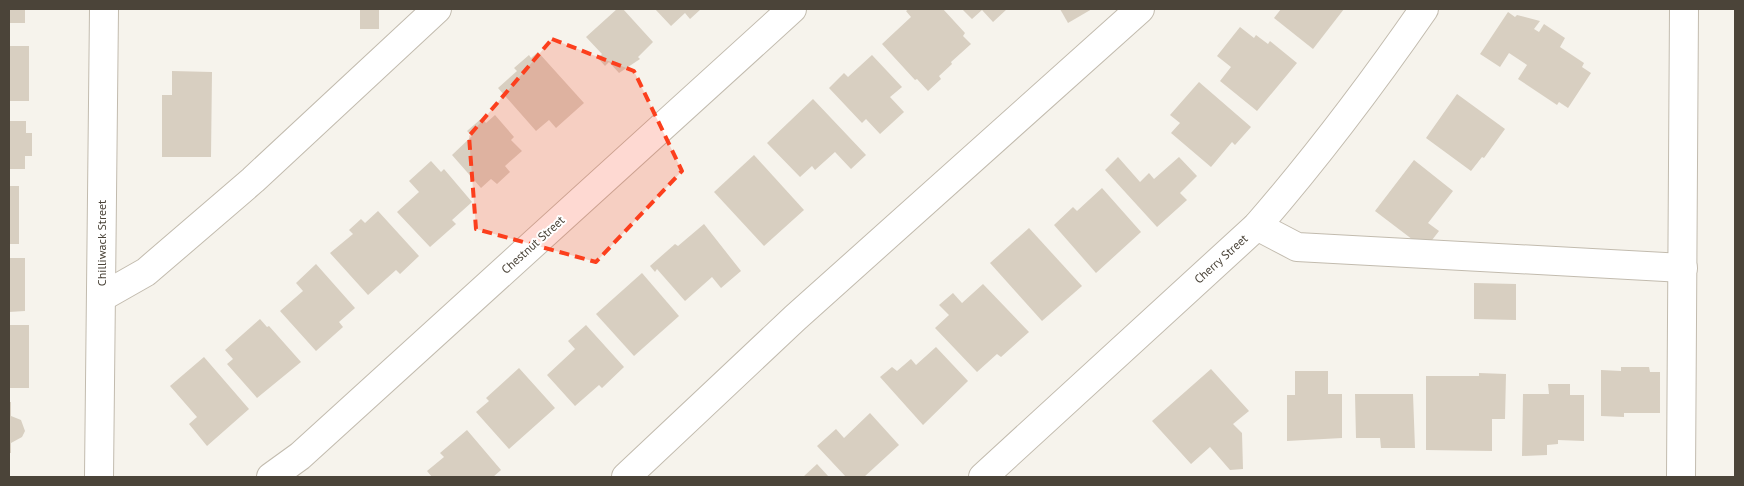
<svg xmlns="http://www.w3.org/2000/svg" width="1744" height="486" font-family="'PT Sans',sans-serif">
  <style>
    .building { fill: #d8cfc1 }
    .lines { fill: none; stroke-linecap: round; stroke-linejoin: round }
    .minor-casing { stroke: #c2bbae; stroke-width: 30 }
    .minor { stroke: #fff; stroke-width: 28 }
    .marked { fill: #fc3f1d; fill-opacity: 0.2; stroke: #fc3f1d; stroke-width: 4; stroke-dasharray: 10 6; stroke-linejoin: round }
    .labels { text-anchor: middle; stroke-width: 4; stroke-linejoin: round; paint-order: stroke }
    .street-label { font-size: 12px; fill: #4b4439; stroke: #fff }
  </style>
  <rect width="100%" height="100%" fill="#f6f3ec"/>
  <g class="building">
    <rect x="9" y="9" width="16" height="14"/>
    <rect x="360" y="9" width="19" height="20"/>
    <polygon points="617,9 623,9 653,42 638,57 640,59 619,73 609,62 605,66 598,58 602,54 586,37"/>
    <polygon points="655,9 701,9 690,19 685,13 671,26"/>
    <polygon points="909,9 943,9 965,33 963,36 971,44 951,62 952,64 939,76 941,79 928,91 917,79 915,80 882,44 911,17 906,11"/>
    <polygon points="962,9 1007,9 993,22 982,10 972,19"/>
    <polygon points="1060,9 1092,9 1068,23"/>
    <polygon points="1281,9 1344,9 1313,49 1274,18"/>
    <polygon points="1508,12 1515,17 1517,15 1540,21 1534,29 1539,32 1544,24 1565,38 1560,47 1584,63 1582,67 1591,73 1568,108 1559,102 1557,105 1518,79 1527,65 1509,53 1500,67 1480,54"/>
    <polygon points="1240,27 1254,38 1256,35 1268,44 1270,41 1297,63 1257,111 1220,81 1231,67 1217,56"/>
    <rect x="9" y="46" width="20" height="55"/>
    <polygon points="538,52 584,103 556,128 549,120 536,131 498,88 517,71 514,68 529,55 531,58"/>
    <polygon points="872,55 902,87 890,97 904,112 880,134 866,119 862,123 829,88 844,73 848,77"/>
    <polygon points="172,71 212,72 211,157 162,157 162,95 172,95"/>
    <polygon points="1199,82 1251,127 1235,145 1232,142 1211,167 1171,133 1180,123 1170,115"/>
    <polygon points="1457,94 1505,129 1484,158 1482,157 1471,171 1426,138"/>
    <polygon points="813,99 866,155 851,169 835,152 815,170 812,166 800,177 767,143"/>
    <polygon points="495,115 514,137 511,140 522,151 505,166 510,172 497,184 491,179 481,188 452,155 472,136 467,131 482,118 486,123"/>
    <polygon points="9,121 26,121 26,133 32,133 32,156 25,156 25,169 9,169"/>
    <polygon points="754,155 804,210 764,246 714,192"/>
    <polygon points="1118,157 1140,182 1149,173 1154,179 1179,157 1197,176 1180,193 1187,200 1157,227 1105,170"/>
    <polygon points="1414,160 1453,191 1428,223 1439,231 1425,249 1375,211"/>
    <polygon points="431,161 441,172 444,169 472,202 452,220 456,224 430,247 397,212 419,192 409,181"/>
    <rect x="9" y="186" width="10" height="58"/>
    <polygon points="1102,188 1141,232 1096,273 1054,225 1073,207 1077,211"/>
    <polygon points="378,211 419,256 400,274 396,270 368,295 330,253 353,234 349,230 361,219 365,223"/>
    <polygon points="704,224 741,271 721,288 712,277 685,301 657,269 655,272 650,266 675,244 678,246"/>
    <polygon points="1029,228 1082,286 1042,321 990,263"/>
    <polygon points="9,258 25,258 25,311 9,312"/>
    <polygon points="316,264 355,308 339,322 343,327 316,351 280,311 303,291 296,283"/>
    <polygon points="642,273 679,316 634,356 596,314"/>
    <polygon points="1474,283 1516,284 1516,320 1474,319"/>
    <polygon points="983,284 1029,332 1001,357 997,354 977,372 935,328 949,315 939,305 953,293 962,303"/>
    <polygon points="260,319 267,327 269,326 301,362 257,398 227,364 233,359 225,350"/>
    <rect x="9" y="325" width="20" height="63"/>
    <polygon points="586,325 624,367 602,388 599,385 575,406 547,375 575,349 568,341"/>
    <polygon points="936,347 968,381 923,425 880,377 892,367 897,371 911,359 916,365"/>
    <polygon points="204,357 249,409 207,446 189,424 197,417 170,386"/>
    <polygon points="1621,367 1649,367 1650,372 1660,372 1660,413 1624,413 1624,417 1601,416 1601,370 1621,371"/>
    <polygon points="519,368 555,408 509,449 476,412 489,401 486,398"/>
    <polygon points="1211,369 1249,411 1233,424 1242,433 1243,469 1230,470 1210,447 1191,464 1152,421"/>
    <polygon points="1295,371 1328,371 1328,394 1342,394 1342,438 1287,441 1287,395 1295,395"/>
    <polygon points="1479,373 1506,374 1505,419 1492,419 1492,451 1426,450 1426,376 1479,376"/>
    <polygon points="1548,384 1570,384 1570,395 1584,395 1584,441 1558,440 1558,444 1547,445 1547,455 1522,456 1523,394 1549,394"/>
    <polygon points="1355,394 1413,394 1415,448 1381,448 1380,438 1356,438"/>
    <polygon points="9,402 11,402 11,416 21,420 25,431 22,437 11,443 11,453 9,453"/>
    <polygon points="870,413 899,445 864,477 846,477 817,446 836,429 844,438"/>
    <polygon points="467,430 501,470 493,477 432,477 427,471 444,457 440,453"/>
    <polygon points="817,464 829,477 803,477"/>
  </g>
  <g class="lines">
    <defs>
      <g id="minor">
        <polyline points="1257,226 1297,247 1683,268"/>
        <polyline points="102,297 146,272 253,180 437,9"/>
        <polyline points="99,477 104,9"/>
        <polyline points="271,477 300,456 792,9"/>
        <polyline points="626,477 795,318 1140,9"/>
        <path d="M 983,477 L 1257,226 C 1317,157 1372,84 1424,9"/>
        <polyline points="1681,477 1684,9"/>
      </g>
    </defs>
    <use href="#minor" class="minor-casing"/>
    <use href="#minor" class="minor"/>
  </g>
  <path class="marked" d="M 552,39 L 634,71 L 682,171 L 596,262 L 476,229 L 469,136 Z"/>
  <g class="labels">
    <g class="street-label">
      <text transform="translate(102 243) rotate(-90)" y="4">Chilliwack Street</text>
      <text transform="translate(533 245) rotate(-42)" y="4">Chestnut Street</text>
      <text transform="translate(1221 259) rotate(-42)" y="4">Cherry Street</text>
    </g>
  </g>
  <rect width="1744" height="486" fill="none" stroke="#4b4439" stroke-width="20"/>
</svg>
